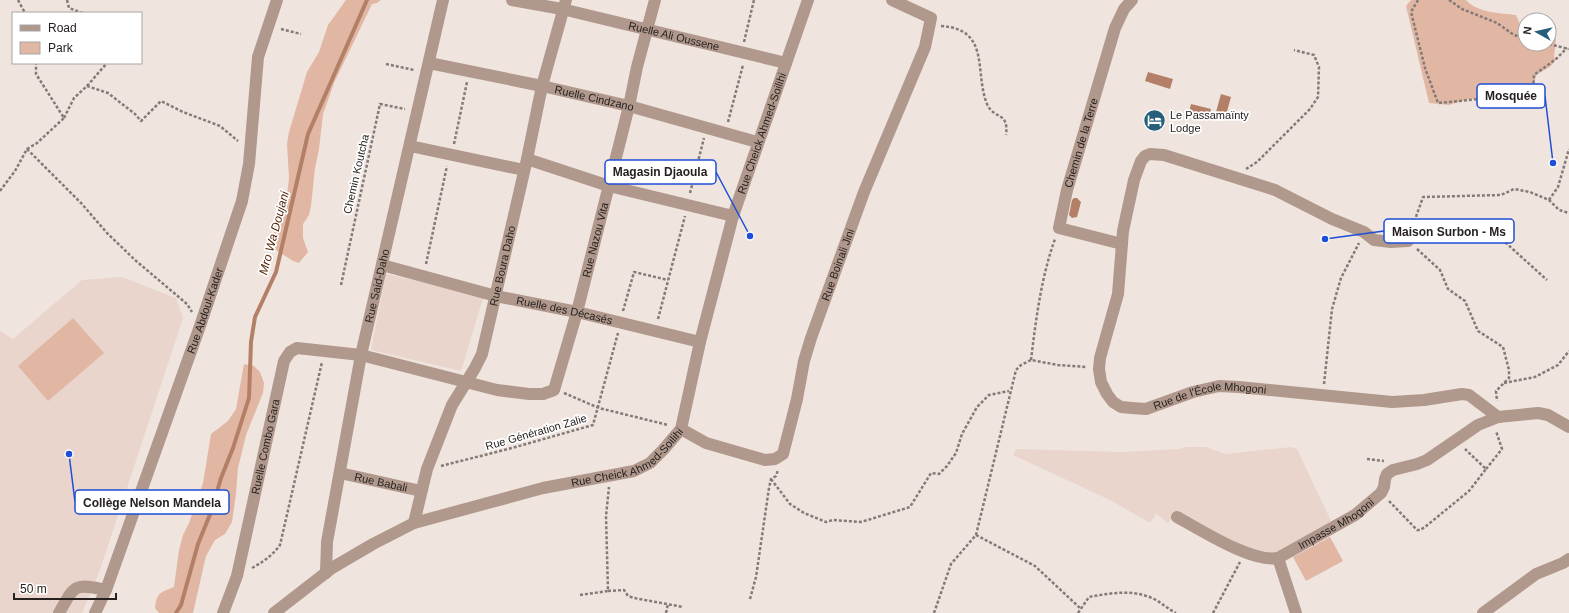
<svg xmlns="http://www.w3.org/2000/svg" width="1569" height="613" font-family="Helvetica,sans-serif">
  <style>
    .built { fill: #e9d5cc }
    .green { fill: #e1b7a3 }
    .water { fill: #b38067 }
    .lines { fill: none; stroke-linecap: round; stroke-linejoin: round }
    .stream { stroke: #b38067; stroke-width: 4 }
    .path { stroke: #837b77; stroke-width: 2.5; stroke-dasharray: 3 2; stroke-linecap: butt }
    .minor { stroke: #b0988d; stroke-width: 12 }
    .labels { text-anchor: middle; stroke-width: 3.5; stroke-linejoin: round; paint-order: stroke }
    .street-label { font-size: 11px; fill: #26211f; stroke: #fff }
    .poi-label { font-size: 11px; fill: #26211f; stroke: #fff; text-anchor: start }
    .water-label { font-size: 12px; font-style: italic; fill: #532205; stroke: #fff }
    .leader { fill: none; stroke: #1d4ed8; stroke-width: 1.5 }
    .callout-dot { fill: #1d4ed8; stroke: #fff; stroke-width: 1.5 }
    .callout { fill: #fff; stroke: #1d4ed8; stroke-width: 1.5 }
    .callout-label { font-size: 12px; text-anchor: middle; font-weight: bold; fill: #26211f }
  </style>
  <rect width="100%" height="100%" fill="#f0e4de"/>
  <g class="built">
    <polygon points="386,274 484,295 461,371 371,350"/>
    <polygon points="122,277 176,298 183,318 100,570 82,613 0,613 0,331 13,339 82,280"/>
    <polygon points="1186,447 1206,447 1225,454 1292,447 1297,449 1331,521 1275,556 1252,553 1175,514 1168,523 1156,514 1150,523 1110,500 1013,455 1016,449 1122,452 1179,449"/>
  </g>
  <g class="green">
    <polygon points="346,0 381,0 377,3 372,4 334,83 323,114 319,149 315,168 311,206 309,215 303,224 303,238 308,252 299,263 293,261 276,250 272,242 276,223 286,203 289,178 287,144 289,132 307,72 319,52 328,25"/>
    <path d="M 1411,0 L 1466,0 C 1477,13 1501,13 1516,15 L 1522,29 L 1525,29 L 1525,44 L 1549,44 L 1549,34 L 1556,39 L 1554,57 L 1556,59 L 1551,66 L 1536,75 L 1532,97 L 1469,99 L 1449,105 L 1429,103 L 1406,6 Z"/>
    <polygon points="73,318 104,353 48,401 18,366"/>
    <path d="M 244,364 L 254,366 L 260,372 L 264,383 L 263,393 L 246,435 L 238,468 L 236,494 L 232,522 L 225,534 L 215,540 L 206,556 L 193,613 L 159,613 L 155,608 C 157,592 160,593 174,587 L 179,550 L 183,535 L 189,523 L 203,483 L 211,434 L 228,421 L 236,409 Z"/>
    <polygon points="1330,537 1343,561 1306,581 1293,557"/>
  </g>
  <g class="water">
    <polygon points="1148,72 1173,79 1170,89 1145,81"/>
    <polygon points="1221,94 1231,97 1226,115 1216,112"/>
    <polygon points="1191,104 1211,109 1209,117 1189,112"/>
    <polygon points="1074,198 1077,198 1081,202 1077,217 1072,218 1069,215 1072,200"/>
  </g>
  <g class="lines">
    <polyline class="stream" points="176,613 181,605 198,544 211,512 221,478 233,448 249,398 251,342 255,317 276,272 308,134 367,0"/>
    <g class="path">
      <polyline points="18,0 25,13"/>
      <polyline points="67,0 69,8 82,13"/>
      <polyline points="1418,0 1411,12 1425,68 1438,103 1533,94 1534,75 1556,59 1567,48"/>
      <polyline points="1449,0 1462,9 1497,23 1514,35 1525,38"/>
      <path d="M 941,26 C 991,29 974,72 987,104 C 994,120 1009,111 1006,135"/>
      <polyline points="281,29 301,34"/>
      <polyline points="744,42 754,0"/>
      <polyline points="1549,44 1569,49"/>
      <polyline points="386,64 414,70"/>
      <polyline points="87,86 107,63"/>
      <polyline points="64,118 74,98 87,86 108,93 135,114 141,121 161,101 183,112 220,126 238,141"/>
      <polyline points="728,122 743,65"/>
      <polyline points="454,144 467,82"/>
      <polyline points="27,149 81,203 107,233 135,260 187,304 192,312"/>
      <polyline points="1246,169 1257,162 1310,109 1318,97 1319,67 1314,55 1294,50"/>
      <polyline points="0,191 15,171 27,149 37,143 64,118 36,74 36,63"/>
      <polyline points="690,193 704,138"/>
      <polyline points="1549,200 1558,187 1569,149"/>
      <polyline points="1411,231 1423,197 1501,195 1514,189 1530,192 1549,200 1559,210 1569,213"/>
      <path d="M 1417,233 C 1427,224 1435,226 1447,226 C 1452,226 1457,224 1462,224 C 1474,225 1486,229 1496,234 L 1547,280"/>
      <polyline points="1417,249 1440,270 1448,289 1465,301 1478,331 1503,347 1509,370 1509,378 1496,391 1497,401"/>
      <polyline points="426,264 447,166"/>
      <polyline points="341,285 380,104 405,109"/>
      <polyline points="623,311 634,272 668,280"/>
      <polyline points="658,319 685,216"/>
      <path d="M 1031,360 C 1036,319 1041,278 1055,239"/>
      <polyline points="1504,383 1535,377 1558,365 1569,351"/>
      <polyline points="1324,384 1332,309 1341,278 1359,243"/>
      <polyline points="564,393 599,408 668,425"/>
      <polyline points="1367,459 1384,461"/>
      <polyline points="441,466 512,448 593,425 618,333"/>
      <polyline points="1486,469 1502,449 1496,431"/>
      <polyline points="771,479 790,504 804,513 826,522 833,520 861,522 910,507 931,473 939,474 947,466 956,453 962,434 977,407 989,395 1009,391"/>
      <polyline points="1389,501 1417,530 1420,530 1425,527 1469,491 1486,469 1465,449"/>
      <polyline points="976,535 1035,566 1081,609"/>
      <path d="M 252,568 C 263,562 273,555 280,545 L 322,362"/>
      <polyline points="608,591 624,590 628,596 634,598 683,607"/>
      <polyline points="580,595 608,591 606,516 609,487"/>
      <polyline points="750,599 756,577 769,488 771,479 776,476 778,470"/>
      <polyline points="666,613 668,604"/>
      <polyline points="934,613 951,564 976,535 1016,370 1021,365 1031,360 1058,365 1087,367"/>
      <path d="M 1078,613 L 1089,597 C 1110,593 1134,589 1154,599 C 1162,603 1168,609 1176,613"/>
      <polyline points="1213,613 1240,562"/>
    </g>
    <g class="minor">
      <path id="s1" d="M 512,0 L 562,9 L 786,63"/>
      <path id="s2" d="M 429,63 L 542,86 L 629,106 L 757,142"/>
      <polyline points="410,146 524,170"/>
      <polyline points="527,159 609,186 733,216"/>
      <path id="s3" d="M 1408,241 L 1391,242 L 1374,240 L 1364,232 L 1332,219 L 1275,190 L 1164,155 L 1150,154 L 1145,156 L 1141,161 L 1134,180 L 1123,231 L 1118,294 L 1100,358 L 1099,369 L 1101,382 L 1107,394 L 1113,402 L 1121,407 L 1132,408 L 1146,409 L 1193,392 L 1219,386 L 1239,387 L 1392,402 L 1424,400 L 1462,394 L 1469,395 L 1498,417"/>
      <path id="s4" d="M 1122,244 L 1059,228 L 1067,190 L 1115,28 L 1124,9 L 1132,0"/>
      <path id="s5" d="M 382,265 L 496,296 L 577,312 L 700,342"/>
      <path id="s6" d="M 681,429 L 706,443 L 765,460 L 775,459 L 783,454 L 797,399 L 804,361 L 811,338 L 864,192 L 925,47 L 931,18 L 892,0"/>
      <path id="s7" d="M 340,473 L 421,491"/>
      <path id="s8" d="M 1177,517 C 1201,530 1252,563 1278,558 L 1355,515 L 1381,493 L 1384,487 L 1385,479 L 1387,474 L 1393,470 L 1417,464 L 1427,460 L 1478,425 L 1498,417 L 1538,413 L 1548,415 L 1569,427"/>
      <path id="s9" d="M 414,523 L 427,469 L 452,405 L 475,368 L 482,354 L 527,159 L 542,86 L 566,0"/>
      <polyline points="1278,558 1296,613"/>
      <path id="s10" d="M 326,573 L 327,542 L 361,355 L 443,0"/>
      <path d="M 59,613 C 75,585 73,583 106,590"/>
      <path id="s11" d="M 95,613 L 106,590 L 200,326 L 242,201 L 249,164 L 258,57 L 277,0"/>
      <path id="s12" d="M 223,613 L 237,576 L 284,361 L 290,352 L 297,348 L 361,355 L 497,390 L 529,394 L 543,394 L 554,390 L 577,312 L 629,106 L 637,67 L 655,0"/>
      <path id="s13" d="M 274,613 L 332,568 L 373,544 L 414,523 L 543,488 L 634,471 L 650,463 L 663,450 L 681,429 L 700,342 L 733,216 L 808,0"/>
      <polyline points="1483,613 1536,574 1563,563 1569,559"/>
    </g>
  </g>
  <defs>
    <symbol id="hotel-disc" viewBox="-11 -11 22 22"><circle r="9.5" fill="#275e79" stroke="#fff"/><path d="M-6-4.5h1.5V1H6V5H4.5V3h-9V5H-6ZM-4 0a1.8 1.8 0 1 1 3.6 0ZM.5 0V-2.5h3Q6-2.5 6 0Z" fill="#fff"/></symbol>
  </defs>
  <g fill-rule="evenodd">
    <use href="#hotel-disc" x="1142" y="108" width="25" height="25"/>
  </g>
  <g class="labels">
    <g class="street-label">
      <text dy="4" stroke="none"><textPath href="#s1" startOffset="166">Ruelle Ali Oussene</textPath></text>
      <text dy="4" stroke="none"><textPath href="#s2" startOffset="169">Ruelle Cindzano</textPath></text>
      <text dy="4" stroke="none"><textPath href="#s13" startOffset="764">Rue Cheick Ahmed-Soilihi</textPath></text>
      <text dy="4" stroke="none"><textPath href="#s4" startOffset="153">Chemin de la Terre</textPath></text>
      <text transform="translate(356 174) rotate(-77)" y="4">Chemin Koutcha</text>
      <text dy="4" stroke="none"><textPath href="#s12" startOffset="697">Rue Nazou Vita</textPath></text>
      <text dy="4" stroke="none"><textPath href="#s6" startOffset="307">Rue Boinali Jini</textPath></text>
      <text dy="4" stroke="none"><textPath href="#s9" startOffset="274">Rue Boura Daho</textPath></text>
      <text dy="4" stroke="none"><textPath href="#s10" startOffset="292">Rue Said-Daho</textPath></text>
      <text dy="4" stroke="none"><textPath href="#s5" startOffset="188">Ruelle des Décasés</textPath></text>
      <text dy="4" stroke="none"><textPath href="#s11" startOffset="322">Rue Abdoul-Kader</textPath></text>
      <text dy="4" stroke="none"><textPath href="#s3" startOffset="638">Rue de l'École Mhogoni</textPath></text>
      <text transform="translate(536 432) rotate(-16)" y="4">Rue Génération Zalie</text>
      <text dy="4" stroke="none"><textPath href="#s12" startOffset="172">Ruelle Combo Gara</textPath></text>
      <text dy="4" stroke="none"><textPath href="#s13" startOffset="393">Rue Cheick Ahmed-Soilihi</textPath></text>
      <text dy="4" stroke="none"><textPath href="#s7" startOffset="42">Rue Babali</textPath></text>
      <text dy="4" stroke="none"><textPath href="#s8" startOffset="178">Impasse Mhogoni</textPath></text>
    </g>
    <g class="poi-label">
      <text x="1170" y="119">Le Passamaïnty<tspan x="1170" dy="13">Lodge</tspan></text>
    </g>
    <g class="water-label">
      <text transform="translate(274 233) rotate(-75)" y="4">Mro Wa Doujani</text>
    </g>
  </g>
  <path class="leader" d="M1553 163L1545 96M750 236L716 172M1325 239L1384 231M69 454L75 502"/>
  <g class="callout-dot">
    <circle cx="1553" cy="163" r="4"/>
    <circle cx="750" cy="236" r="4"/>
    <circle cx="1325" cy="239" r="4"/>
    <circle cx="69" cy="454" r="4"/>
  </g>
  <g class="callout">
    <rect x="1477" y="84" width="68" height="24" rx="4"/>
    <rect x="605" y="160" width="111" height="24" rx="4"/>
    <rect x="1384" y="219" width="130" height="24" rx="4"/>
    <rect x="75" y="490" width="154" height="24" rx="4"/>
  </g>
  <g class="callout-label">
    <text x="1511" y="100">Mosquée</text>
    <text x="660" y="176">Magasin Djaoula</text>
    <text x="1449" y="236">Maison Surbon - Ms</text>
    <text x="152" y="507">Collège Nelson Mandela</text>
  </g>
  <rect x="12" y="12" width="130" height="52" fill="#ffffff" stroke="#a8a6a5"/>
  <rect x="20" y="25" width="20" height="6" fill="#b0988d" stroke="#a8a6a5"/>
  <text x="48" y="32" font-size="12" fill="#26211f">Road</text>
  <rect x="20" y="42" width="20" height="12" fill="#e1b7a3" stroke="#a8a6a5"/>
  <text x="48" y="52" font-size="12" fill="#26211f">Park</text>
  <g transform="translate(1537 32) rotate(278)"><circle r="19" fill="#ffffff" stroke="#a8a6a5"/>
  <path d="M0-3L7 15L0 10L-7 15Z" fill="#275e79"/>
  <text y="-6" font-size="11" font-weight="bold" text-anchor="middle" fill="#26211f">N</text>
  </g>
  <path d="M14 593v6h102v-6" fill="none" stroke="#26211f" stroke-width="2"/>
  <text x="20" y="593" font-size="12" fill="#26211f" stroke="#ffffff" stroke-width="3" paint-order="stroke">50 m</text>
</svg>
